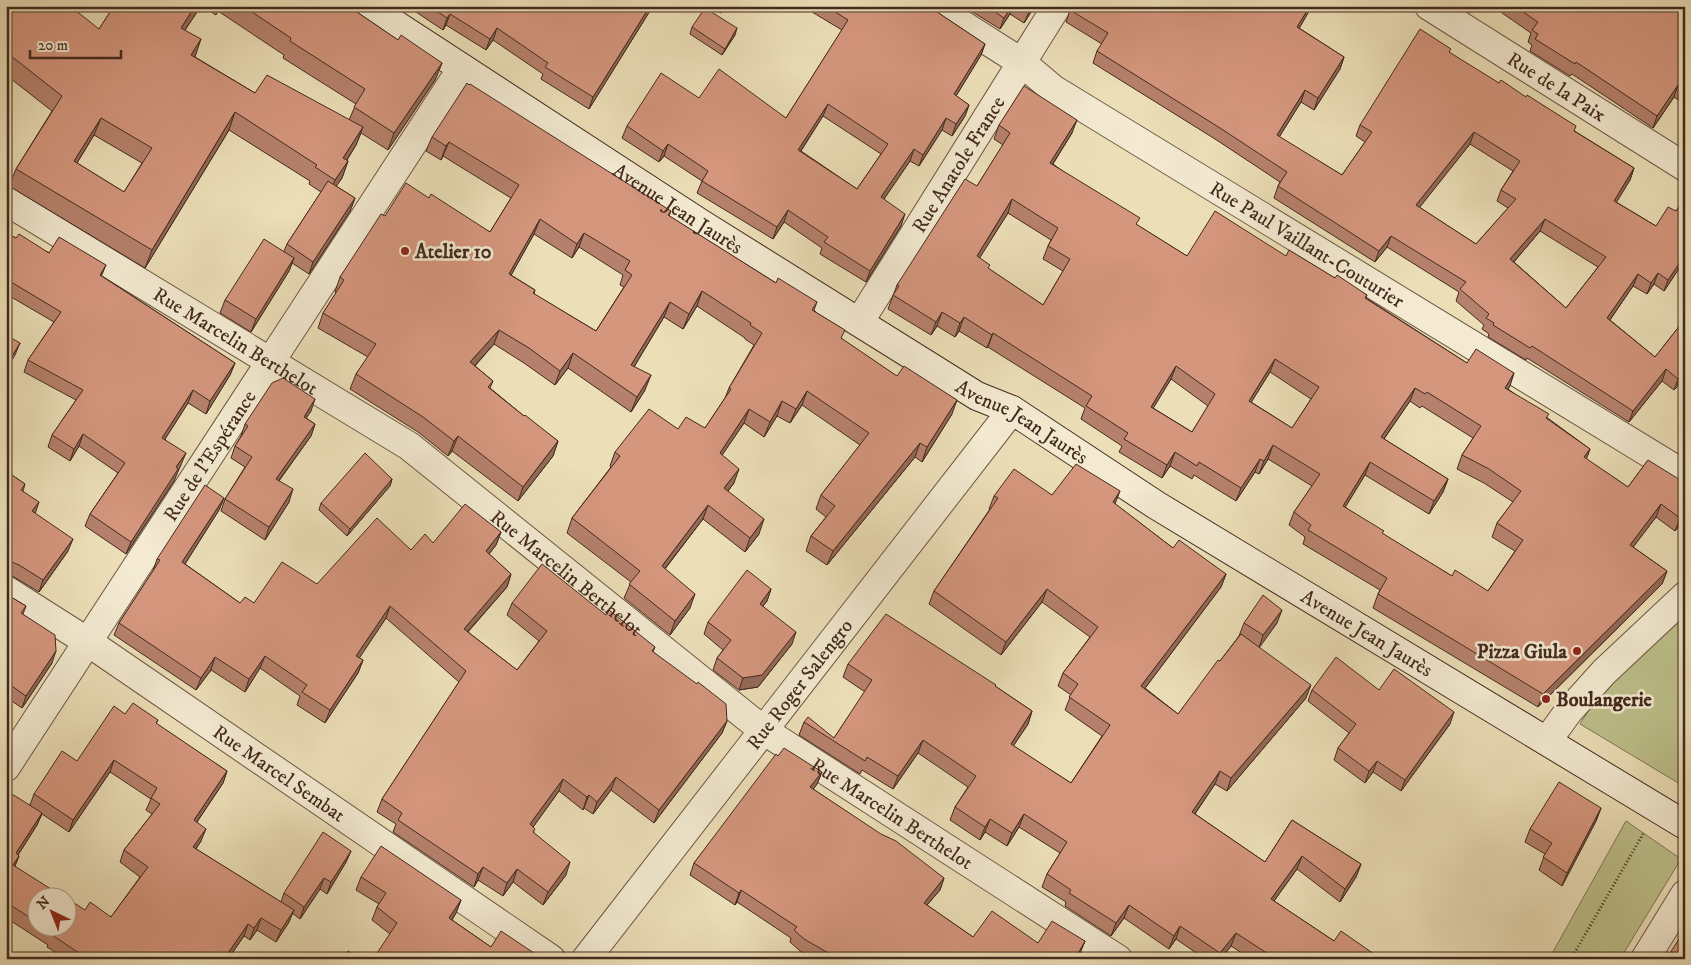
<svg xmlns="http://www.w3.org/2000/svg" width="1691" height="965" font-family="'IM FELL DW Pica',serif">
  <style>
    .green { fill: #bdc08b; stroke: #807555 }
    .lines { fill: none; stroke-linecap: round; stroke-linejoin: round }
    .street-casing { stroke: #6d5745; stroke-width: 30 }
    .secondary-casing { stroke: #432a1f; stroke-width: 30 }
    .path { stroke: #432a1f; stroke-width: 3; stroke-dasharray: 1 2.5; stroke-linecap: butt }
    .street { stroke: #f3ead1; stroke-width: 28 }
    .secondary { stroke: #f3ead1; stroke-width: 28 }
    .wall { fill: #b6816c; stroke: #432a1f; fill-rule: evenodd }
    .shaded-wall { fill: #946958; stroke: #432a1f }
    .building { fill: #d4967d; stroke: #432a1f; fill-rule: evenodd }
    .poi-dot { fill: #8f2418; stroke: #f3ead1; stroke-width: 2 }
    .labels { text-anchor: middle; stroke-width: 5; stroke-linejoin: round; paint-order: stroke }
    .street-label { font-size: 20px; fill: #432a1f; stroke: #f3ead1 }
    .poi-label { font-size: 20px; font-weight: bold; fill: #432a1f; stroke: #f3ead1; text-anchor: start }
  </style>
  <rect width="100%" height="100%" fill="#ecdfb8"/>
  <filter id="stains"><feTurbulence type="fractalNoise" baseFrequency=".004" numOctaves="4"/><feColorMatrix values="0 0 0 0 .2 0 0 0 0 .09 0 0 0 0 .02 0 0 0 .5 -.17"/></filter>
  <radialGradient id="worn" r=".72"><stop offset=".6" stop-color="#630" stop-opacity="0"/><stop offset="1" stop-color="#630" stop-opacity=".3"/></radialGradient>
  <g class="green">
    <polygon points="1673,610 1685,617 1685,787 1580,724 1619,662"/>
    <polygon points="1626,821 1681,859 1620,959 1549,959"/>
  </g>
  <g class="lines">
    <defs>
      <g id="street">
        <path id="s1" d="M 933,6 L 1021,62 L 1053,89 L 1685,475"/>
        <path id="s2" d="M 1429,6 L 1685,167"/>
        <path id="s3" d="M 6,201 L 409,446 L 763,730 L 1118,959"/>
        <path id="s4" d="M 860,321 L 1057,6"/>
        <path id="s5" d="M 6,590 L 88,642 L 551,959"/>
        <polyline points="1547,741 1568,712 1604,672 1685,596"/>
        <path id="s6" d="M 6,767 L 462,68"/>
        <path id="s7" d="M 586,959 L 1012,410"/>
        <polyline points="1645,959 1685,894"/>
      </g>
      <g id="secondary">
        <path id="s8" d="M 367,6 L 700,223 L 977,396 L 1012,410 L 1156,505 L 1685,825"/>
      </g>
    </defs>
    <use href="#street" class="street-casing"/>
    <use href="#secondary" class="secondary-casing"/>
    <polyline class="path" points="1571,959 1643,834"/>
    <use href="#street" class="street"/>
    <use href="#secondary" class="secondary"/>
  </g>
  <g class="wall">
    <path d="M 6,6 L 99,29 L 114,6 L 201,6 L 185,30 L 195,57 L 255,93 L 349,120 L 356,104 L 283,58 L 284,55 L 218,11 L 216,15 L 202,6 L 348,6 L 398,40 L 442,63 L 435,80 L 388,150 L 361,133 L 356,145 L 347,160 L 348,161 L 342,178 L 336,186 L 355,198 L 350,211 L 309,274 L 292,263 L 289,271 L 251,332 L 220,313 L 225,300 L 284,251 L 287,244 L 321,192 L 309,184 L 310,181 L 229,130 L 145,268 L 9,186 L 16,169 L 52,111 L 6,75 ZM 94,135 L 142,163 L 124,192 L 77,163 Z"/>
    <polygon points="407,6 653,6 589,109 541,79 543,74 493,40 486,50 446,25 443,30"/>
    <polygon points="711,6 726,6 721,13"/>
    <path d="M 815,6 L 928,6 L 985,44 L 981,55 L 956,96 L 969,105 L 965,116 L 952,136 L 942,130 L 919,166 L 910,161 L 884,199 L 901,226 L 866,282 L 820,254 L 822,248 L 784,222 L 773,239 L 697,193 L 702,181 L 664,156 L 659,162 L 622,138 L 627,126 L 699,98 L 786,118 L 842,30 L 812,12 ZM 823,116 L 881,154 L 857,189 L 801,151 Z"/>
    <polygon points="963,6 1035,6 1024,23 1010,14 1000,29"/>
    <path d="M 1312,6 L 1299,28 L 1344,57 L 1340,69 L 1314,110 L 1301,102 L 1279,137 L 1342,175 L 1365,142 L 1356,136 L 1360,125 L 1449,53 L 1634,168 L 1630,180 L 1616,202 L 1656,226 L 1676,211 L 1685,198 L 1685,262 L 1684,261 L 1664,291 L 1654,284 L 1647,294 L 1633,286 L 1610,320 L 1655,357 L 1685,319 L 1685,390 L 1679,385 L 1674,390 L 1662,381 L 1629,422 L 1527,358 L 1526,360 L 1488,337 L 1489,334 L 1482,329 L 1484,325 L 1456,301 L 1459,292 L 1387,247 L 1375,262 L 1274,198 L 1278,186 L 1280,182 L 1215,139 L 1093,63 L 1097,51 L 1102,44 L 1066,22 L 1070,10 ZM 1470,144 L 1513,171 L 1501,190 L 1497,201 L 1508,208 L 1476,244 L 1419,207 ZM 1540,231 L 1598,267 L 1566,308 L 1514,262 Z"/>
    <polygon points="1459,6 1475,6 1470,13"/>
    <polygon points="1492,6 1685,6 1685,104 1674,97 1653,128 1572,74 1570,76 1530,51 1532,45 1528,42 1531,33"/>
    <polygon points="692,27 735,35 722,55 690,34"/>
    <path d="M 999,125 L 1072,133 L 1053,164 L 1137,225 L 1187,256 L 1286,256 L 1335,278 L 1367,295 L 1366,298 L 1467,363 L 1514,373 L 1508,389 L 1590,449 L 1586,459 L 1628,487 L 1648,460 L 1685,518 L 1675,531 L 1656,517 L 1633,547 L 1667,571 L 1662,584 L 1538,707 L 1373,608 L 1378,594 L 1380,590 L 1303,544 L 1305,537 L 1289,525 L 1294,512 L 1312,486 L 1268,459 L 1259,474 L 1255,472 L 1236,501 L 1194,475 L 1192,479 L 1170,466 L 1162,478 L 1119,452 L 1122,446 L 1081,419 L 1085,408 L 988,347 L 987,348 L 959,331 L 955,337 L 937,326 L 931,335 L 888,309 L 897,285 L 977,186 L 1003,145 L 994,139 ZM 1008,213 L 1051,240 L 1048,246 L 1043,259 L 1063,271 L 1043,305 L 989,269 L 979,258 ZM 1270,372 L 1311,399 L 1292,428 L 1251,402 ZM 1171,379 L 1208,406 L 1192,432 L 1153,408 ZM 1410,401 L 1420,408 L 1422,406 L 1473,438 L 1462,455 L 1457,469 L 1484,483 L 1513,502 L 1497,523 L 1492,537 L 1515,551 L 1488,591 L 1452,576 L 1382,534 L 1345,507 L 1365,475 L 1429,514 L 1443,492 L 1448,479 L 1384,439 Z"/>
    <path d="M 432,137 L 671,211 L 669,216 L 776,283 L 817,302 L 814,310 L 842,339 L 952,414 L 922,462 L 915,457 L 827,565 L 806,551 L 811,536 L 826,517 L 816,509 L 821,495 L 860,445 L 802,405 L 790,423 L 777,416 L 764,437 L 744,423 L 722,455 L 734,483 L 728,491 L 759,534 L 745,552 L 703,519 L 665,569 L 690,608 L 670,635 L 624,598 L 631,582 L 567,533 L 572,518 L 611,467 L 610,466 L 615,452 L 678,429 L 705,428 L 725,398 L 729,388 L 754,345 L 745,339 L 745,338 L 697,306 L 683,329 L 664,317 L 634,367 L 645,390 L 631,412 L 568,368 L 555,385 L 524,363 L 494,344 L 475,366 L 493,381 L 490,388 L 524,416 L 558,441 L 553,456 L 518,501 L 452,451 L 448,456 L 418,432 L 350,389 L 356,374 L 368,357 L 318,328 L 323,313 L 336,293 L 335,292 L 340,277 L 385,216 L 429,198 L 490,232 L 511,198 L 443,156 L 441,160 L 426,151 ZM 534,234 L 572,258 L 579,247 L 623,275 L 620,285 L 624,287 L 596,331 L 534,294 L 535,290 L 511,275 Z"/>
    <polygon points="6,233 16,238 102,276 235,363 230,375 206,414 188,403 165,439 181,465 178,469 174,481 126,554 85,526 90,514 118,473 79,446 70,461 48,447 52,435 76,400 24,372 28,360 54,322 6,294"/>
    <polygon points="311,411 306,418 315,424 311,436 279,481 289,502 265,540 221,511 225,499 245,467 231,458 235,446 241,436 245,424"/>
    <polygon points="6,471 25,484 23,491 35,513 68,551 39,592 14,577 6,575"/>
    <polygon points="392,479 390,486 347,536 319,510 321,503"/>
    <polygon points="1052,495 1115,504 1173,548 1226,574 1221,587 1145,688 1178,714 1220,661 1239,636 1244,623 1277,623 1259,647 1306,698 1227,791 1215,784 1195,814 1265,862 1292,820 1361,864 1356,877 1340,902 1297,869 1274,901 1334,941 1374,954 1372,959 1251,959 1231,946 1221,959 1205,959 1176,939 1169,949 1124,918 1111,936 1065,906 1066,902 1042,887 1047,874 1060,853 1019,827 1007,846 985,832 980,840 950,820 955,807 968,787 918,753 893,789 862,770 860,774 799,735 804,722 834,738 865,692 843,677 848,664 995,686 1032,711 1028,724 1013,746 1071,783 1102,736 1065,710 1071,695 1058,686 1063,673 1090,637 1042,602 1001,655 929,604 934,591 990,509 989,509 994,496"/>
    <polygon points="224,498 219,510 185,564 240,603 254,603 317,584 433,543 501,532 496,545 489,554 511,574 507,587 468,632 517,670 539,641 507,615 512,603 606,615 655,647 653,652 727,721 722,733 654,823 611,790 593,814 584,808 583,810 559,791 533,827 534,833 566,875 543,905 513,882 503,896 478,880 474,887 393,832 396,824 377,812 382,799 459,682 386,618 359,658 363,660 358,673 325,723 297,705 300,696 260,668 245,692 211,670 196,690 114,635 119,623 153,571 157,559"/>
    <polygon points="771,589 767,601 763,606 792,644 758,687 739,690 713,670 717,658 723,650 704,634 708,622"/>
    <polygon points="6,594 26,606 23,614 52,663 22,708 6,697"/>
    <polygon points="1312,690 1379,690 1450,724 1401,791 1373,772 1365,783 1334,760 1338,748 1349,733 1308,701"/>
    <path d="M 125,714 L 158,720 L 156,724 L 227,771 L 223,783 L 197,822 L 201,841 L 196,849 L 281,902 L 284,893 L 351,851 L 346,862 L 327,894 L 320,889 L 300,919 L 292,913 L 289,922 L 276,942 L 257,930 L 250,940 L 244,936 L 228,959 L 66,959 L 47,947 L 48,945 L 8,919 L 6,922 L 6,803 L 30,805 L 34,794 L 77,761 ZM 110,772 L 151,799 L 146,810 L 152,814 L 124,850 L 120,862 L 140,877 L 111,917 L 85,910 L 68,928 L 38,928 L 38,898 L 15,866 L 19,856 L 18,855 L 37,825 L 42,814 L 69,832 Z"/>
    <polygon points="778,756 822,772 817,784 813,789 944,878 940,890 927,905 973,937 1038,943 1085,941 1080,953 1077,959 814,959 800,951 790,942 791,938 737,902 735,905 690,875 694,863"/>
    <polygon points="1601,808 1596,821 1562,886 1539,870 1545,854 1525,842 1530,829"/>
    <polygon points="361,877 461,900 456,913 452,920 491,947 390,934 372,920 377,907 379,904 356,890"/>
  </g>
  <g class="shaded-wall">
    <polygon points="195,6 201,6 175,45 181,28"/>
    <polygon points="650,6 653,6 589,109 593,97"/>
    <polygon points="1012,6 1013,6 1010,14 1000,29 1004,18"/>
    <polygon points="1032,6 1035,6 1024,23 1029,12"/>
    <polygon points="1310,6 1312,6 1293,39 1297,27"/>
    <polygon points="450,14 446,25 443,30 447,18"/>
    <polygon points="497,28 493,40 486,50 490,39"/>
    <polygon points="737,28 735,35 722,55 725,49"/>
    <polygon points="201,39 195,57 185,72 191,55"/>
    <polygon points="985,44 981,55 950,106 954,94"/>
    <polygon points="1344,57 1340,69 1314,110 1318,98"/>
    <polygon points="442,63 435,80 388,150 394,133"/>
    <polygon points="1678,85 1674,97 1653,128 1657,116"/>
    <polygon points="1305,90 1301,102 1273,147 1277,135"/>
    <polygon points="828,104 823,116 794,161 798,150"/>
    <polygon points="969,105 965,116 952,136 956,124"/>
    <polygon points="235,112 229,130 145,268 152,250"/>
    <polygon points="101,118 94,135 67,179 74,161"/>
    <polygon points="946,118 942,130 919,166 923,155"/>
    <polygon points="1077,120 1072,133 1045,176 1050,163"/>
    <polygon points="363,127 356,145 337,175 343,158"/>
    <polygon points="1474,132 1470,144 1412,217 1416,205"/>
    <polygon points="449,142 443,156 441,160 446,146"/>
    <polygon points="668,144 664,156 659,162 663,151"/>
    <polygon points="914,149 910,161 877,209 881,197"/>
    <polygon points="348,161 342,178 329,197 335,180"/>
    <polygon points="1634,168 1630,180 1610,213 1614,201"/>
    <polygon points="355,198 350,211 309,274 313,262"/>
    <polygon points="1012,199 1008,213 972,270 977,256"/>
    <polygon points="788,210 784,222 773,239 777,227"/>
    <polygon points="905,214 901,226 866,282 870,271"/>
    <polygon points="540,219 534,234 504,288 509,274"/>
    <polygon points="1545,219 1540,231 1506,271 1510,259"/>
    <polygon points="584,233 579,247 572,258 577,244"/>
    <polygon points="1391,236 1387,247 1375,262 1379,251"/>
    <polygon points="1685,255 1684,261 1664,291 1668,280"/>
    <polygon points="294,258 289,271 251,332 256,319"/>
    <polygon points="106,265 101,277 100,275"/>
    <polygon points="1658,273 1654,284 1647,294 1651,283"/>
    <polygon points="1638,274 1633,286 1603,330 1607,318"/>
    <polygon points="702,291 697,306 683,329 689,314"/>
    <polygon points="670,302 664,317 626,380 631,365"/>
    <polygon points="942,312 937,326 931,335 936,322"/>
    <polygon points="964,317 959,331 955,337 960,323"/>
    <polygon points="499,330 494,344 465,376 470,362"/>
    <polygon points="993,333 988,347 987,348 992,335"/>
    <polygon points="20,343 15,355 6,370 6,366"/>
    <polygon points="573,353 568,368 555,385 560,371"/>
    <polygon points="1275,359 1270,372 1244,414 1249,401"/>
    <polygon points="235,363 230,375 206,414 210,401"/>
    <polygon points="1176,366 1171,379 1146,420 1151,407"/>
    <polygon points="1666,369 1662,381 1629,422 1633,411"/>
    <polygon points="1514,373 1510,386 1500,401 1505,388"/>
    <polygon points="1683,373 1679,385 1674,390 1678,379"/>
    <polygon points="651,375 645,390 631,412 637,397"/>
    <polygon points="1415,388 1410,401 1376,450 1381,437"/>
    <polygon points="193,390 188,403 158,450 162,438"/>
    <polygon points="807,391 802,405 790,423 796,409"/>
    <polygon points="315,399 311,411 299,429 304,417"/>
    <polygon points="957,400 952,414 922,462 927,447"/>
    <polygon points="782,401 777,416 764,437 770,422"/>
    <polygon points="749,409 744,423 714,467 720,453"/>
    <polygon points="315,424 311,436 271,491 276,479"/>
    <polygon points="83,434 79,446 70,461 74,449"/>
    <polygon points="458,436 452,451 448,456 454,441"/>
    <polygon points="558,441 553,456 518,501 523,487"/>
    <polygon points="920,443 915,457 827,565 833,551"/>
    <polygon points="1273,445 1268,459 1259,474 1264,461"/>
    <polygon points="1590,449 1585,463 1584,457"/>
    <polygon points="1175,452 1170,466 1162,478 1167,465"/>
    <polygon points="186,453 174,481 126,554 131,542 176,467"/>
    <polygon points="1260,459 1255,472 1236,501 1241,488"/>
    <polygon points="1370,462 1365,475 1338,519 1343,506"/>
    <polygon points="739,469 734,483 719,502 724,488"/>
    <polygon points="392,479 390,486 347,536 350,529"/>
    <polygon points="1448,479 1443,492 1429,514 1434,501"/>
    <polygon points="293,489 289,502 265,540 269,527"/>
    <polygon points="1120,491 1115,504 1113,502"/>
    <polygon points="224,498 219,510 178,575 182,562"/>
    <polygon points="39,502 35,514 32,511"/>
    <polygon points="1661,504 1656,517 1625,558 1630,545"/>
    <polygon points="708,505 703,519 656,580 662,566"/>
    <polygon points="1685,511 1685,518 1675,531 1680,518"/>
    <polygon points="764,519 759,534 745,552 750,538"/>
    <polygon points="501,532 496,545 481,564 486,551"/>
    <polygon points="73,539 68,551 39,592 43,580"/>
    <polygon points="12,562 7,574 6,575 6,564"/>
    <polygon points="1667,571 1662,584 1538,707 1543,694"/>
    <polygon points="511,574 507,587 459,641 464,629"/>
    <polygon points="1226,574 1221,587 1137,699 1141,686"/>
    <polygon points="771,589 767,601 755,616 760,604"/>
    <polygon points="1047,589 1042,602 1001,655 1006,642"/>
    <polygon points="695,594 690,608 670,635 675,621"/>
    <polygon points="390,606 386,618 352,669 356,656"/>
    <polygon points="1282,610 1277,623 1259,648 1263,635"/>
    <polygon points="796,632 792,644 758,687 739,690 743,678"/>
    <polygon points="56,651 52,663 22,708 26,696"/>
    <polygon points="265,656 260,668 245,692 249,679"/>
    <polygon points="215,657 211,670 196,690 201,678"/>
    <polygon points="363,660 358,673 325,723 330,710"/>
    <polygon points="1311,685 1306,698 1227,791 1231,778"/>
    <polygon points="1032,711 1028,724 1006,757 1011,744"/>
    <polygon points="1454,712 1450,724 1401,791 1405,780"/>
    <polygon points="727,721 722,733 654,823 659,810"/>
    <polygon points="923,740 918,753 893,789 898,776"/>
    <polygon points="114,760 110,772 69,832 73,820"/>
    <polygon points="1377,761 1373,772 1365,783 1369,771"/>
    <polygon points="227,771 223,783 190,832 194,820"/>
    <polygon points="1220,771 1215,784 1187,825 1192,812"/>
    <polygon points="822,772 817,784 806,799 810,787"/>
    <polygon points="616,777 611,790 593,814 597,802"/>
    <polygon points="563,779 559,791 526,837 530,824"/>
    <polygon points="589,795 584,808 583,810 587,797"/>
    <polygon points="1601,808 1596,821 1562,886 1567,873"/>
    <polygon points="42,813 37,825 11,866 16,853"/>
    <polygon points="1024,814 1019,827 1007,846 1012,833"/>
    <polygon points="990,819 985,832 980,840 985,827"/>
    <polygon points="206,829 201,841 189,859 193,847"/>
    <polygon points="351,851 346,862 327,894 331,882"/>
    <polygon points="19,856 14,868 13,865"/>
    <polygon points="1302,856 1297,869 1266,912 1271,899"/>
    <polygon points="570,862 566,875 543,905 548,892"/>
    <polygon points="1361,864 1356,877 1340,902 1345,889"/>
    <polygon points="483,867 478,880 474,887 478,874"/>
    <polygon points="517,869 513,882 503,896 507,883"/>
    <polygon points="324,878 320,889 300,919 304,907"/>
    <polygon points="944,878 940,890 919,914 924,903"/>
    <polygon points="741,890 737,902 735,905 739,893"/>
    <polygon points="461,900 456,913 445,931 449,918"/>
    <polygon points="1129,905 1124,918 1111,936 1116,923"/>
    <polygon points="12,906 8,919 6,922 6,917"/>
    <polygon points="294,910 289,922 276,942 281,930"/>
    <polygon points="261,918 257,930 250,940 254,928"/>
    <polygon points="248,924 244,936 228,959 224,959"/>
    <polygon points="1180,926 1176,939 1169,949 1174,936"/>
    <polygon points="1236,933 1231,946 1221,959 1218,959 1220,953"/>
    <polygon points="1085,941 1080,953 1077,959 1075,959"/>
  </g>
  <g class="building">
    <path d="M 6,6 L 70,6 L 99,29 L 114,6 L 195,6 L 181,28 L 201,39 L 191,55 L 255,93 L 267,75 L 363,127 L 343,158 L 348,161 L 335,180 L 315,167 L 317,165 L 235,112 L 152,250 L 16,169 L 62,96 L 6,52 ZM 101,118 L 152,148 L 124,192 L 74,161 Z"/>
    <polygon points="243,6 348,6 398,40 401,35 442,63 394,133 354,107 365,89 290,41 291,38"/>
    <polygon points="429,6 650,6 593,97 545,67 548,63 497,28 490,39 450,14 447,18"/>
    <path d="M 826,6 L 928,6 L 985,44 L 954,94 L 969,105 L 956,124 L 946,118 L 923,155 L 914,149 L 881,197 L 905,214 L 870,271 L 824,242 L 828,237 L 788,210 L 777,227 L 702,181 L 708,171 L 668,144 L 663,151 L 627,126 L 661,73 L 699,98 L 719,69 L 786,118 L 848,20 ZM 828,104 L 888,144 L 857,189 L 798,150 Z"/>
    <polygon points="986,6 1012,6 1004,18"/>
    <polygon points="1020,6 1032,6 1029,12"/>
    <path d="M 1072,6 L 1310,6 L 1297,27 L 1344,57 L 1318,98 L 1305,90 L 1277,135 L 1342,175 L 1372,132 L 1360,125 L 1420,29 L 1451,49 L 1449,52 L 1499,83 L 1501,80 L 1526,97 L 1527,95 L 1576,126 L 1574,131 L 1634,168 L 1614,201 L 1656,226 L 1668,207 L 1676,211 L 1685,198 L 1685,255 L 1668,280 L 1658,273 L 1651,283 L 1638,274 L 1607,318 L 1655,357 L 1685,319 L 1685,375 L 1683,373 L 1678,379 L 1666,369 L 1633,411 L 1532,346 L 1530,348 L 1493,325 L 1494,323 L 1486,318 L 1489,314 L 1460,289 L 1466,282 L 1391,236 L 1379,251 L 1278,186 L 1287,172 L 1220,128 L 1097,51 L 1108,33 L 1070,10 ZM 1474,132 L 1520,161 L 1501,190 L 1516,199 L 1476,244 L 1416,205 ZM 1545,219 L 1606,257 L 1566,308 L 1510,259 Z"/>
    <polygon points="1514,6 1685,6 1685,89 1678,85 1657,116 1576,62 1575,64 1535,39 1538,34 1532,30 1538,22"/>
    <polygon points="705,8 737,28 725,49 692,27"/>
    <path d="M 467,83 L 469,85 L 470,84 L 671,211 L 668,215 L 776,283 L 778,278 L 817,302 L 812,310 L 845,330 L 841,338 L 897,376 L 904,366 L 957,400 L 927,447 L 920,443 L 833,551 L 811,536 L 835,506 L 821,495 L 869,433 L 807,391 L 796,409 L 782,401 L 770,422 L 749,409 L 720,453 L 739,469 L 724,488 L 764,519 L 750,538 L 708,505 L 662,566 L 695,594 L 675,621 L 629,584 L 640,571 L 572,518 L 620,456 L 615,452 L 649,409 L 678,429 L 686,417 L 705,428 L 731,389 L 729,388 L 762,333 L 750,325 L 751,323 L 702,291 L 689,314 L 670,302 L 631,365 L 651,375 L 637,397 L 573,353 L 560,371 L 529,348 L 499,330 L 470,362 L 493,381 L 488,387 L 524,416 L 525,415 L 558,441 L 523,487 L 458,436 L 454,441 L 423,417 L 356,374 L 376,344 L 323,313 L 344,280 L 340,277 L 381,214 L 385,216 L 406,183 L 429,198 L 431,194 L 490,232 L 519,185 L 449,142 L 446,146 L 432,137 ZM 540,219 L 577,244 L 584,233 L 630,261 L 625,270 L 632,275 L 596,331 L 533,293 L 535,290 L 509,274 Z"/>
    <path d="M 1024,86 L 1077,120 L 1050,163 L 1140,218 L 1136,224 L 1187,256 L 1215,211 L 1286,256 L 1289,250 L 1335,278 L 1337,275 L 1367,295 L 1365,298 L 1467,363 L 1476,349 L 1514,373 L 1505,388 L 1549,414 L 1546,418 L 1590,449 L 1584,457 L 1628,487 L 1648,460 L 1685,483 L 1685,511 L 1680,518 L 1661,504 L 1630,545 L 1667,571 L 1543,694 L 1378,594 L 1387,578 L 1308,530 L 1311,525 L 1294,512 L 1320,474 L 1273,445 L 1264,461 L 1260,459 L 1241,488 L 1199,462 L 1197,466 L 1175,452 L 1167,465 L 1124,439 L 1128,433 L 1086,406 L 1092,396 L 993,333 L 992,335 L 964,317 L 960,323 L 942,312 L 936,322 L 893,295 L 899,286 L 897,285 L 965,179 L 977,186 L 1010,133 L 999,125 ZM 1012,199 L 1058,228 L 1048,246 L 1070,259 L 1043,305 L 988,268 L 990,265 L 977,256 ZM 1275,359 L 1319,387 L 1292,428 L 1249,401 ZM 1176,366 L 1215,394 L 1192,432 L 1151,407 ZM 1415,388 L 1425,394 L 1427,392 L 1481,426 L 1462,455 L 1489,469 L 1521,491 L 1497,523 L 1523,540 L 1488,591 L 1455,570 L 1452,576 L 1382,533 L 1384,531 L 1343,506 L 1370,462 L 1434,501 L 1448,479 L 1381,437 Z"/>
    <polygon points="328,181 355,198 313,262 287,244"/>
    <polygon points="6,233 16,238 19,234 49,253 59,237 106,265 100,275 235,363 210,401 193,390 162,438 186,453 176,467 178,469 131,542 90,514 125,463 83,434 74,449 52,435 83,390 28,360 61,312 6,279"/>
    <polygon points="264,239 294,258 256,319 225,300"/>
    <polygon points="6,335 20,343 6,366"/>
    <polygon points="283,378 315,399 304,417 315,424 276,479 293,489 269,527 225,499 252,457 235,446 248,426 245,424 272,383"/>
    <polygon points="365,453 392,479 350,529 321,503"/>
    <polygon points="1076,464 1120,491 1113,502 1173,548 1179,540 1226,574 1141,686 1178,714 1218,660 1220,661 1241,634 1311,685 1231,778 1220,771 1192,812 1265,862 1292,820 1361,864 1345,889 1302,856 1271,899 1334,941 1341,931 1374,954 1371,959 1276,959 1236,933 1220,953 1180,926 1174,936 1129,905 1116,923 1069,893 1071,890 1047,874 1067,842 1024,814 1012,833 990,819 985,827 955,807 976,776 923,740 898,776 867,757 865,761 804,722 808,717 834,738 872,680 848,664 886,614 996,685 995,686 1032,711 1011,744 1071,783 1110,725 1069,697 1078,684 1063,673 1098,627 1047,589 1006,642 934,591 998,498 994,496 1014,469 1052,495"/>
    <polygon points="6,471 25,484 21,490 39,502 32,511 73,539 43,580 19,565 12,562 6,564"/>
    <polygon points="205,485 224,498 182,562 240,603 245,597 254,603 282,562 317,584 377,518 411,550 425,534 433,543 465,504 501,532 486,551 511,574 464,629 517,670 547,631 512,603 542,564 606,615 609,610 655,647 652,651 697,684 698,682 726,704 727,721 659,810 616,777 597,802 589,795 587,797 563,779 530,824 535,829 533,832 570,862 548,892 517,869 507,883 483,867 478,874 398,820 402,813 382,799 466,671 390,606 356,656 363,660 330,710 302,692 307,685 265,656 249,679 215,657 201,678 119,623 160,560 157,559"/>
    <polygon points="747,570 771,589 760,604 796,632 762,675 743,678 717,658 731,640 708,622"/>
    <polygon points="6,594 26,606 21,613 55,635 56,651 26,696 6,682"/>
    <polygon points="1263,595 1282,610 1263,635 1244,623"/>
    <polygon points="1336,657 1379,690 1394,669 1454,712 1405,780 1377,761 1369,771 1338,748 1356,724 1312,690"/>
    <polygon points="133,703 158,720 156,723 227,771 194,820 206,829 193,847 294,910 281,930 261,918 254,928 248,924 224,959 88,959 52,935 53,933 45,928 68,928 68,899 85,910 90,902 111,917 148,867 124,850 160,804 151,798 157,788 114,760 73,820 34,794 62,751 77,761 114,706 125,714"/>
    <polygon points="784,748 822,772 810,787 881,834 896,841 944,878 924,903 973,937 992,911 1038,943 1052,921 1085,941 1075,959 839,959 804,939 794,930 797,927 741,890 739,893 694,863 776,754 778,756"/>
    <polygon points="1559,782 1601,808 1567,873 1543,857 1552,843 1530,829"/>
    <polygon points="12,794 42,813 16,853 19,856 13,865 65,898 38,898 38,923 12,906 6,917 6,803"/>
    <polygon points="323,832 351,851 331,882 324,878 304,907 284,893"/>
    <polygon points="381,846 461,900 449,918 491,947 501,931 540,957 539,959 373,959 397,923 377,907 386,893 361,877"/>
    <polygon points="1685,930 1685,959 1666,959"/>
    <polygon points="348,951 360,959 343,959"/>
  </g>
  <g class="poi-dot">
    <circle cx="405" cy="251" r="5"/>
    <circle cx="1577" cy="651" r="5"/>
    <circle cx="1546" cy="699" r="5"/>
  </g>
  <g class="labels">
    <g class="street-label">
      <text dy="7" stroke="none"><textPath href="#s2" startOffset="151">Rue de la Paix</textPath></text>
      <text dy="7" stroke="none"><textPath href="#s4" startOffset="185">Rue Anatole France</textPath></text>
      <text dy="7" stroke="none"><textPath href="#s8" startOffset="371">Avenue Jean Jaurès</textPath></text>
      <text dy="7" stroke="none"><textPath href="#s1" startOffset="444">Rue Paul Vaillant-Couturier</textPath></text>
      <text dy="7" stroke="none"><textPath href="#s3" startOffset="269">Rue Marcelin Berthelot</textPath></text>
      <text dy="7" stroke="none"><textPath href="#s8" startOffset="776">Avenue Jean Jaurès</textPath></text>
      <text dy="7" stroke="none"><textPath href="#s6" startOffset="372">Rue de l'Espérance</textPath></text>
      <text dy="7" stroke="none"><textPath href="#s3" startOffset="674">Rue Marcelin Berthelot</textPath></text>
      <text dy="7" stroke="none"><textPath href="#s8" startOffset="1181">Avenue Jean Jaurès</textPath></text>
      <text dy="7" stroke="none"><textPath href="#s7" startOffset="348">Rue Roger Salengro</textPath></text>
      <text dy="7" stroke="none"><textPath href="#s5" startOffset="329">Rue Marcel Sembat</textPath></text>
      <text dy="7" stroke="none"><textPath href="#s3" startOffset="1079">Rue Marcelin Berthelot</textPath></text>
    </g>
    <g class="poi-label">
      <text x="415" y="258">Atelier 10</text>
      <text x="1567" y="658" text-anchor="end">Pizza Giula</text>
      <text x="1556" y="706">Boulangerie</text>
    </g>
  </g>
  <rect width="1691" height="965" fill="none" stroke="#ecdfb8" stroke-width="25"/>
  <rect x="8" y="8" width="1676" height="950" fill="none" stroke="#432a1f" stroke-width="2.5"/>
  <rect x="12" y="12" width="1666" height="940" fill="none" stroke="#432a1f"/>
  <g transform="translate(52 912) rotate(317)"><circle r="24" fill="#f3ead1" stroke="#ad9d8a"/>
  <path d="M0-4L9 19L0 12L-9 19Z" fill="#8f2418"/>
  <text y="-8" font-size="14" font-weight="bold" text-anchor="middle" fill="#432a1f">N</text>
  </g>
  <path d="M30 50v8h91v-8" fill="none" stroke="#432a1f" stroke-width="2.5"/>
  <text x="38" y="50" font-size="15" fill="#432a1f" stroke="#f3ead1" stroke-width="4" paint-order="stroke">20 m</text>
  <rect width="100%" height="100%" filter="url(#stains)"/>
  <rect width="100%" height="100%" fill="url(#worn)"/>
</svg>
